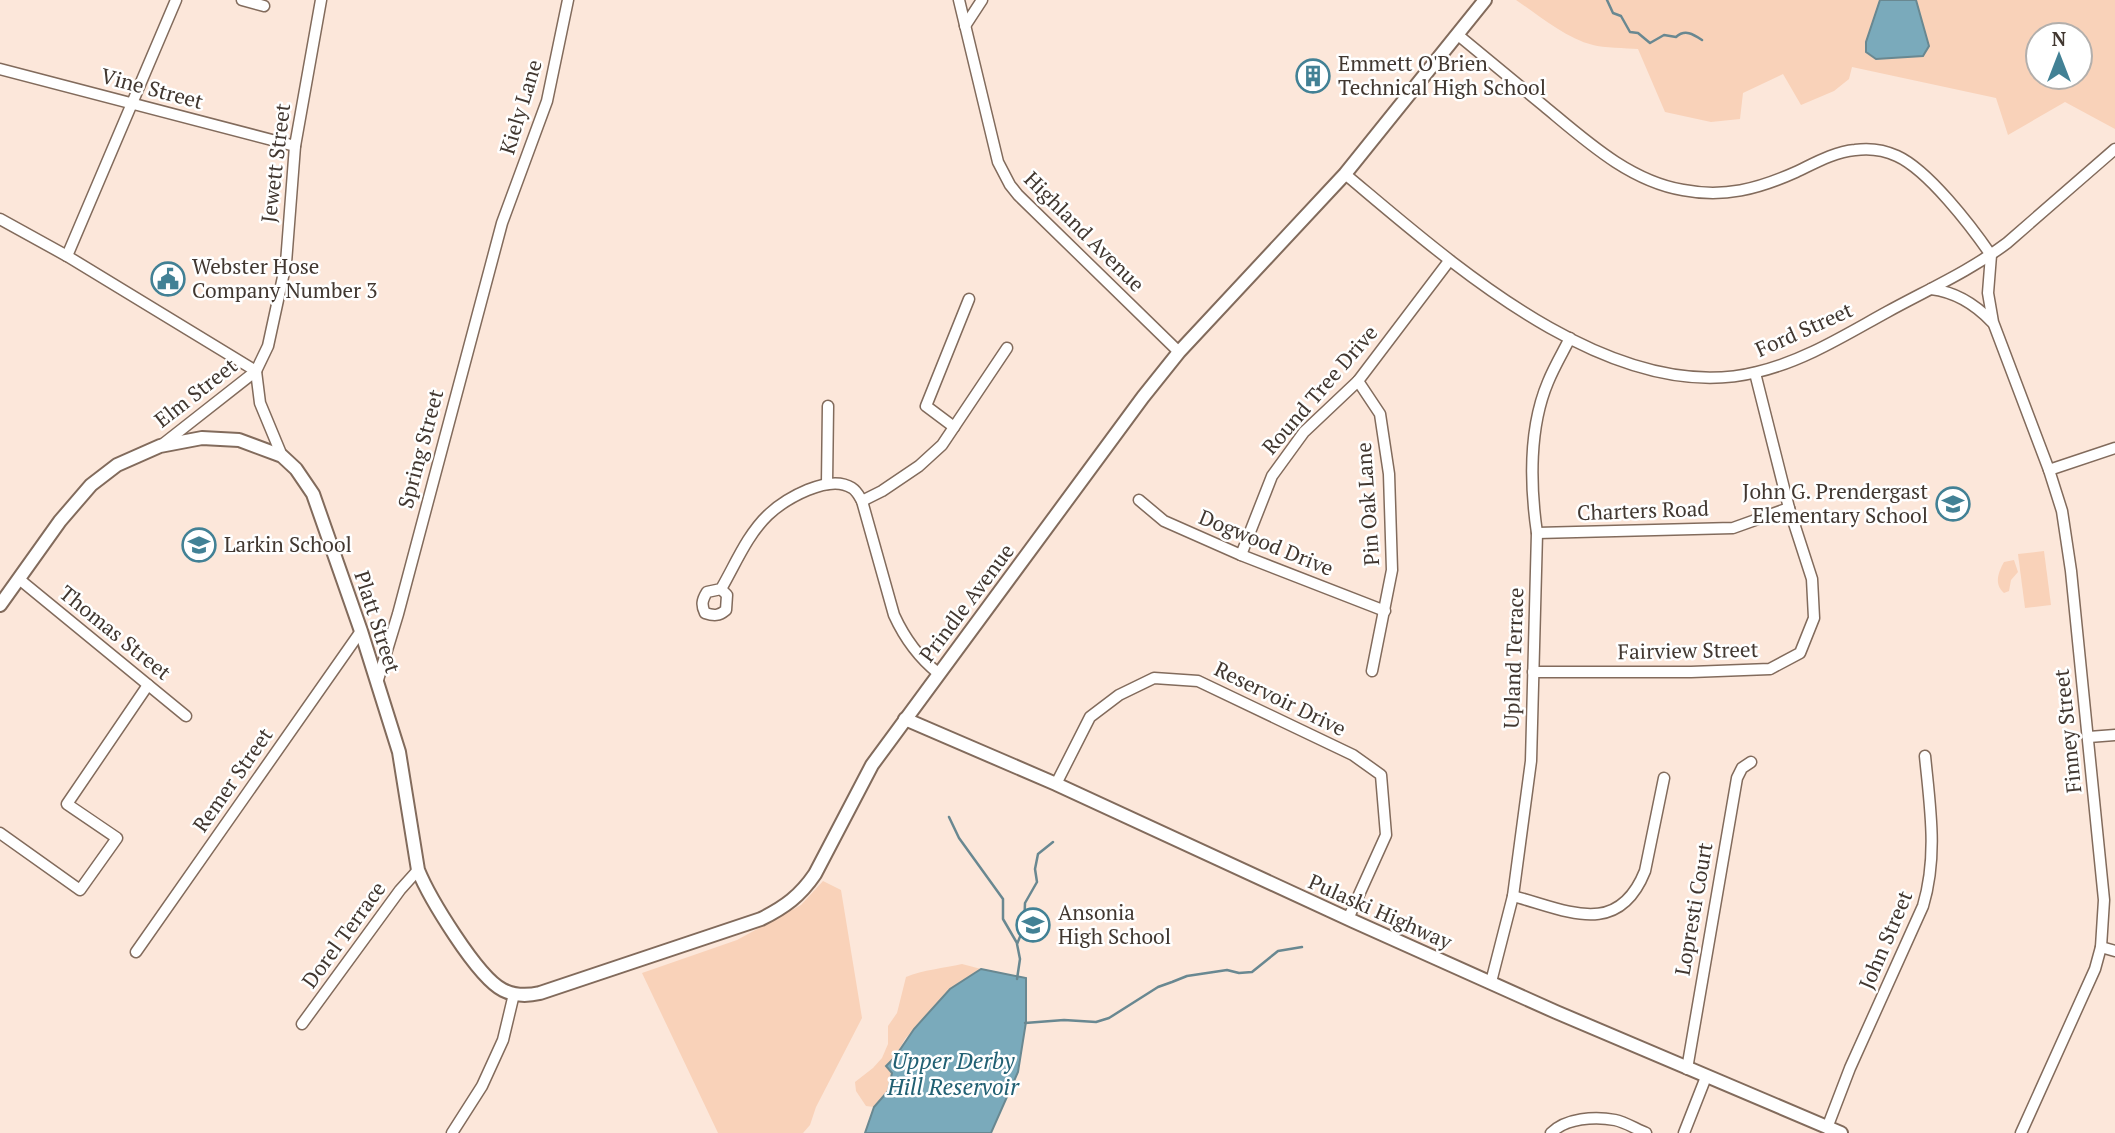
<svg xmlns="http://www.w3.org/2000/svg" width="2115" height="1133" font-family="'PT Serif',serif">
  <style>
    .green { fill: #f9d2b9; fill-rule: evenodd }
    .water { fill: #7aaabb; stroke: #698891; stroke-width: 2 }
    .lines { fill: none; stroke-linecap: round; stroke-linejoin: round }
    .stream { stroke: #698891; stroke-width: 2.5 }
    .minor-casing { stroke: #826b5c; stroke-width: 13 }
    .major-casing { stroke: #826b5c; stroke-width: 16 }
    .minor { stroke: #fff; stroke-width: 10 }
    .major { stroke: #fff; stroke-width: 12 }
    .labels { text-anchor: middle; stroke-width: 5; stroke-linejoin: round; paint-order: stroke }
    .poi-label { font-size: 21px; fill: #413730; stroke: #fff; text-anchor: start }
    .street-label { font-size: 21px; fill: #413730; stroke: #fff }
    .water-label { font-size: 23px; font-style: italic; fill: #216073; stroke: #fff }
  </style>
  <rect width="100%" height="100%" fill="#fce7da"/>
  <g class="green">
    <path d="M 1516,0 L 2115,0 L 2115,129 L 2065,102 L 2008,135 L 1996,98 L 1852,67 L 1849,79 L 1834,91 L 1801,105 L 1783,74 L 1743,93 L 1740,119 L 1711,122 L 1665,112 L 1638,49 C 1626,48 1603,48 1593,45 C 1565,38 1540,16 1516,0 ZM 2038,35 L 2080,35 L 2080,77 L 2038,77 Z"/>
    <polygon points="2044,551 2051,605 2025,608 2018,554"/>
    <path d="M 2014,560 L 2018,572 L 2011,580 L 2009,591 L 2004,593 C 1994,584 1998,573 2004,562 Z"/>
    <polygon points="823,881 841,890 862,1018 816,1107 810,1125 803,1133 718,1133 642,973 737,940 801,905"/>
    <path d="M 962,964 L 981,969 L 950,989 L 905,1039 L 895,1057 L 887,1066 L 892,1073 L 888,1091 L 874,1107 L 866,1106 L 856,1091 L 855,1082 L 873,1068 L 882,1058 L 888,1044 L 888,1026 L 897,1013 L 906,977 C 923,970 944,968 962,964 Z"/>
  </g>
  <g class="water">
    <polygon points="1880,0 1916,0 1929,46 1923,56 1876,59 1866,52 1866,42"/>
    <polygon points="981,969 1026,978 1026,1022 1018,1072 991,1133 865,1133 874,1107 888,1091 892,1073 886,1066 895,1057 914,1029 950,989"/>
  </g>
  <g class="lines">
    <g class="stream">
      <path d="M 1607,0 L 1613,13 L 1621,16 L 1630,32 L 1638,33 L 1650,43 L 1664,35 L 1676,37 C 1685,29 1693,34 1702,40"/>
      <polyline points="949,817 959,838 1003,899 1003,919 1017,943"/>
      <polyline points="1017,979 1020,959 1017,944 1024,927 1025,903 1037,882 1035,869 1038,854 1053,842"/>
      <polyline points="1025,1023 1064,1020 1096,1022 1109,1018 1158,987 1172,982 1187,976 1227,970 1239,973 1252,972 1278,951 1302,947"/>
    </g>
    <defs>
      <g id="minor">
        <polyline points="242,0 264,6"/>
        <polyline points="959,0 998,162 1010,185 1018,195 1179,352"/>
        <polyline points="965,26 982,0"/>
        <path d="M 1458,35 C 1486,58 1515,82 1544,106 C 1585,140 1629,181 1683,190 C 1724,198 1758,189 1796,172 C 1815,163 1834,152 1855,150 C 1869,148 1884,150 1897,156 C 1928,170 1971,226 1991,255 L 1988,293 L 1993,322 L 2049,470 L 2062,511 L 2071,571 L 2104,900 L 2101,947 L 2095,969 L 2021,1133"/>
        <polyline points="0,69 295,146"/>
        <path d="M 1345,174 C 1448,260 1611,409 1757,372 C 1804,361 1845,335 1887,312 C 1927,290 1970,271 2007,243 L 2115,149"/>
        <polyline points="0,219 67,256 256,371"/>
        <polyline points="67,256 176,0"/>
        <path d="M 1931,289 C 1956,292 1975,304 1992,322"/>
        <polyline points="256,371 260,403 282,456"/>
        <polyline points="1358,381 1380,414 1389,474 1392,570 1372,671"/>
        <polyline points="954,427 926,406 969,299"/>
        <polyline points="163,444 256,371 268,346 286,263 295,146 321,0"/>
        <polyline points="2049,470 2115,448"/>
        <polyline points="827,484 828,406"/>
        <polyline points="1139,500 1164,521 1241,555 1385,611"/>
        <polyline points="862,501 882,491 919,466 942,445 1007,348"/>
        <polyline points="1537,533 1733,528 1789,508"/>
        <polyline points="1241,555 1272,476 1304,432 1358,381 1449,261"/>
        <polyline points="19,579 186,716"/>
        <path d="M 721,589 L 727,595 L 726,610 C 719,616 714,616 705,613 C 701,605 702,600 707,592 L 721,589 C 735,565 747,535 768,515 C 785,499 829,473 852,488 C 857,491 859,496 862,501 L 894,615 C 905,639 918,657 938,673"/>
        <polyline points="1533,672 1691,672 1770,669 1800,653 1814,618 1812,579 1789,508 1755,373"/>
        <polyline points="377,683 398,614 502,223 547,101 568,0"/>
        <polyline points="2089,737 2115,735"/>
        <polyline points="1056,784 1090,717 1119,695 1154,678 1198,681 1353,755 1381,775 1386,835 1348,919"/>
        <polyline points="0,833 80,890 117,838 67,804 148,685"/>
        <path d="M 1513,896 C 1566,910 1618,939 1645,871 L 1664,778"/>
        <polyline points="2101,947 2115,951"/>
        <polyline points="136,952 361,631"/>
        <path d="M 1491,982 L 1513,896 L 1531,761 L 1537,533 C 1530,485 1529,427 1548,382 C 1554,367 1563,352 1570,338"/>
        <polyline points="302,1024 400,890 418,870"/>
        <polyline points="1687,1069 1737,778 1742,768 1751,762"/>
        <path d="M 1827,1128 L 1850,1068 L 1923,906 C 1938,856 1930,807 1925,756"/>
        <polyline points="452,1133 482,1086 503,1040 514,994"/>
        <path d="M 1551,1133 C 1566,1118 1595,1116 1615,1120 C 1625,1122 1636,1129 1646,1133"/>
        <polyline points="1684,1133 1706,1077"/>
      </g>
      <g id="major">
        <path d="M 0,605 L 60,521 L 91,485 L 117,465 L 160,446 L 202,438 L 239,440 L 282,456 L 296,469 L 313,494 L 361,631 L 399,752 L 418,870 C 429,897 477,977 503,990 C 515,996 527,996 540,993 L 761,919 C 785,907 800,896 815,874 L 872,765 L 1143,397 L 1179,352 L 1345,174 L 1485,0"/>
        <polyline points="905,719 1056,784 1353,921 1556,1012 1841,1133"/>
      </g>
    </defs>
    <use href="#minor" class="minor-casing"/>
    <use href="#major" class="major-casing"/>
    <use href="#minor" class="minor"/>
    <use href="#major" class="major"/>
  </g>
  <defs>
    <symbol id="building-ring" viewBox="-11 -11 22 22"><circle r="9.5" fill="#fff" stroke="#428195" stroke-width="1.5"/><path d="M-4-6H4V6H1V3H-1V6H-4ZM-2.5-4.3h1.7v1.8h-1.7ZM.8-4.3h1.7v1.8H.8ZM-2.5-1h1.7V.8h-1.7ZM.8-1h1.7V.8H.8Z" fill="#428195"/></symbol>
    <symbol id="civic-ring" viewBox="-11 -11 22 22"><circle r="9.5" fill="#fff" stroke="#428195" stroke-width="1.5"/><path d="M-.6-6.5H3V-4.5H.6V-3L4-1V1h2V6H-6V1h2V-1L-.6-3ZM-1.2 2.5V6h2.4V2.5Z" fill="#428195"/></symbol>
    <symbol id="school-ring" viewBox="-11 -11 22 22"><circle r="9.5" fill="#fff" stroke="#428195" stroke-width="1.5"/><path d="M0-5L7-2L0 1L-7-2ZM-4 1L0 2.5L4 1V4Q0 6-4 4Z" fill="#428195"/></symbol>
  </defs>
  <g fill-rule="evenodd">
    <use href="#building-ring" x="1294" y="57" width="38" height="38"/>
    <use href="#civic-ring" x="149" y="260" width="38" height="38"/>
    <use href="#school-ring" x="1934" y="485" width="38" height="38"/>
    <use href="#school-ring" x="180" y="526" width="38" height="38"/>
    <use href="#school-ring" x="1014" y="906" width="38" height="38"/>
  </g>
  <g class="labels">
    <g class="poi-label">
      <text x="1338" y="71">Emmett O'Brien<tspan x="1338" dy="24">Technical High School</tspan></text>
      <text x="192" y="274">Webster Hose<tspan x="192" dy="24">Company Number 3</tspan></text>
      <text x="1928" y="499" text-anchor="end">John G. Prendergast<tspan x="1928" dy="24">Elementary School</tspan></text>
      <text x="224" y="552">Larkin School</text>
      <text x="1058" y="920">Ansonia<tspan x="1058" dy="24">High School</tspan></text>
    </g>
    <g class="street-label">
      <text transform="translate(152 89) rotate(15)" y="7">Vine Street</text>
      <text transform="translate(521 107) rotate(-73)" y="7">Kiely Lane</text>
      <text transform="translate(276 163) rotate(-83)" y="7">Jewett Street</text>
      <text transform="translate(1084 232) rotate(45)" y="7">Highland Avenue</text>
      <text transform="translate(1804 330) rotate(-24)" y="7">Ford Street</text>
      <text transform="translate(1320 390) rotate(-49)" y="7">Round Tree Drive</text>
      <text transform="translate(196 393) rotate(-38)" y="7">Elm Street</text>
      <text transform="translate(421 449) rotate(-75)" y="7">Spring Street</text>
      <text transform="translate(1368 504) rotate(-94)" y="7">Pin Oak Lane</text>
      <text transform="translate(1643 511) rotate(-2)" y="7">Charters Road</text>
      <text transform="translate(1266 543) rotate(22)" y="7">Dogwood Drive</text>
      <text transform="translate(967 603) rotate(-53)" y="7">Prindle Avenue</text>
      <text transform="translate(377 622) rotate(72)" y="7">Platt Street</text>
      <text transform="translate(115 633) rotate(39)" y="7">Thomas Street</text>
      <text transform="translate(1688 651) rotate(-1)" y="7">Fairview Street</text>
      <text transform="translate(1514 658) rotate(-88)" y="7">Upland Terrace</text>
      <text transform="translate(1280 699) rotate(26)" y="7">Reservoir Drive</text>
      <text transform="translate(2068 731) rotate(-96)" y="7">Finney Street</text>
      <text transform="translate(233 780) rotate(-55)" y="7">Remer Street</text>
      <text transform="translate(1694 909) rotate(-80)" y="7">Lopresti Court</text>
      <text transform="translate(1380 912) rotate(24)" y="7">Pulaski Highway</text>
      <text transform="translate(344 935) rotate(-54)" y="7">Dorel Terrace</text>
      <text transform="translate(1886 940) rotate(-67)" y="7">John Street</text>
    </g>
    <g class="water-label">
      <text x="953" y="1069">Upper Derby<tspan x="953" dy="26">Hill Reservoir</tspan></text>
    </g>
  </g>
  <g transform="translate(2059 56)"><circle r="33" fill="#ffffff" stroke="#b3afac" stroke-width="2"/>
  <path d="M0-5L12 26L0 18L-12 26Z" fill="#428195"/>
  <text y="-10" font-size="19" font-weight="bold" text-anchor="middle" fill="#413730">N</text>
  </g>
</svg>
